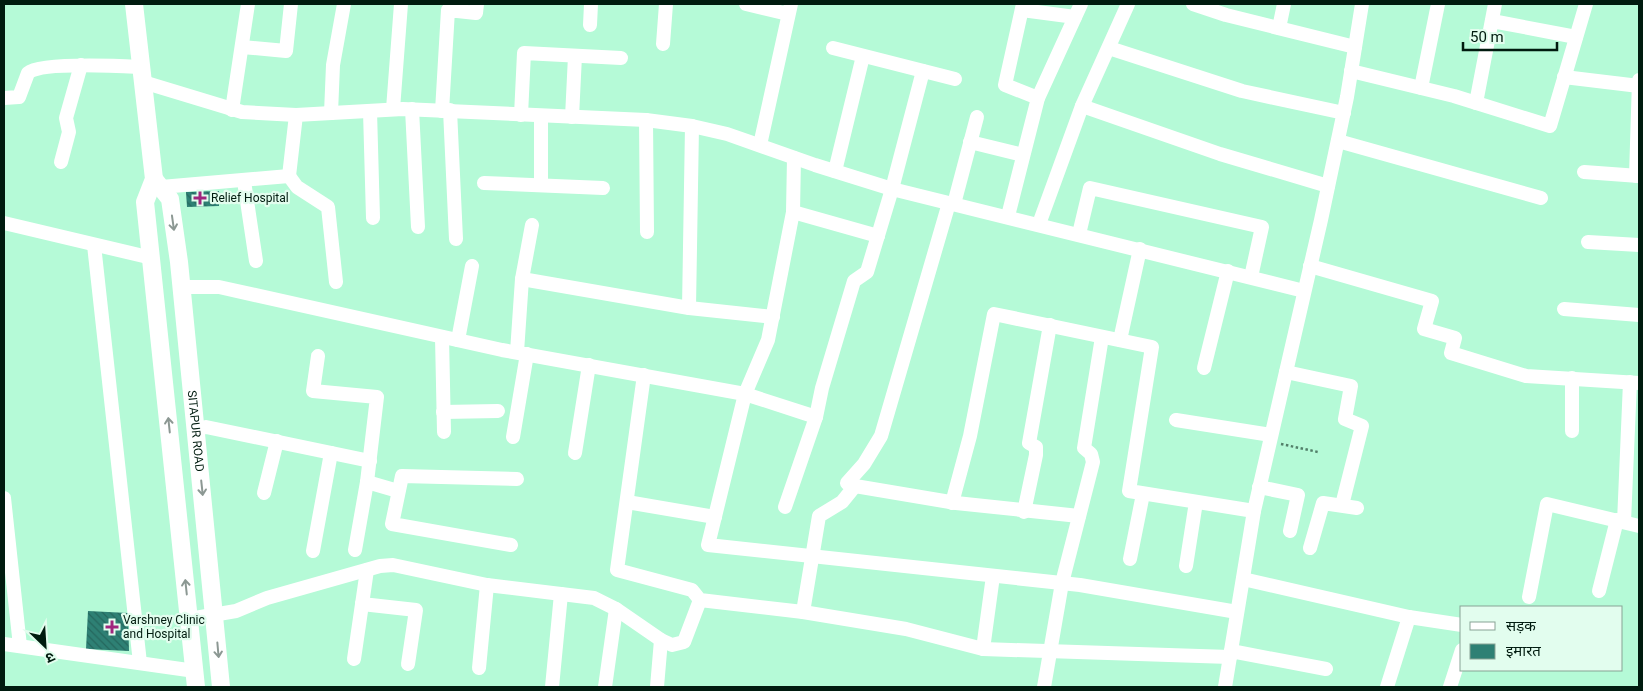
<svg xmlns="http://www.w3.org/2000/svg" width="1643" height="691" font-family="Roboto,'Noto Sans Devanagari',sans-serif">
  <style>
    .building { fill: url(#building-back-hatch) }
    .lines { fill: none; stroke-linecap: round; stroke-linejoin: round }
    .path { stroke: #527f69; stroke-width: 2.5; stroke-dasharray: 2.5 2.5; stroke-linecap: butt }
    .minor { stroke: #fff; stroke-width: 14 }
    .major { stroke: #fff; stroke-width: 18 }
    .oneway { stroke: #8c9893 }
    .poi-dot { fill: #a0267e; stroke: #e2fdee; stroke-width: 2 }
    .labels { text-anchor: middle; stroke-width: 4.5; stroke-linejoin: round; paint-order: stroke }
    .poi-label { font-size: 12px; fill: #001b0f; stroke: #e2fdee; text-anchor: start }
    .street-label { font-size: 12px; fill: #001b0f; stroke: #e2fdee }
  </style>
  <defs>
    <pattern id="building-back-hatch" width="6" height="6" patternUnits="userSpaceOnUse" patternTransform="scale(1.25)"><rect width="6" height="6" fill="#2e8074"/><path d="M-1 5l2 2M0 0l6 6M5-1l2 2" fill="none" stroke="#25685e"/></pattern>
  </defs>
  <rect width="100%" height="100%" fill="#b5fad7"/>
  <g class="building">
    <polygon points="219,191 219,206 187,207 186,192"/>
    <polygon points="88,611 128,613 129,651 86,649"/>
  </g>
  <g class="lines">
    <polyline class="path" points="1281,444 1318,452"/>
    <g class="minor">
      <polyline points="746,4 788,14"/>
      <polyline points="1023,4 1005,85 1038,98"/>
      <polyline points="1193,4 1226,15 1355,47"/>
      <polyline points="1022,10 1075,17"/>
      <polyline points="1492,21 1576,37"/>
      <polyline points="590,25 591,4"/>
      <polyline points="1279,28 1284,4"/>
      <polyline points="663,44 666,4"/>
      <polyline points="242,47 286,51 291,4"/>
      <polyline points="833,48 955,79"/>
      <polyline points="1109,48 1242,91 1344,113"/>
      <polyline points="1351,71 1454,96 1550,126 1586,4"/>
      <polyline points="1564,77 1639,86"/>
      <polyline points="143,82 242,112 296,115"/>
      <polyline points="1421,88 1438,4"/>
      <path d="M 4,98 L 19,97 L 28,73 C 41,62 120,66 140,67"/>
      <polyline points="1476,103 1495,4"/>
      <polyline points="1082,106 1220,154 1328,186"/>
      <polyline points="393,109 401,4"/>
      <polyline points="412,109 418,227"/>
      <polyline points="232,110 248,4"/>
      <polyline points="450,110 456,239"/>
      <polyline points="370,111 373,218"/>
      <polyline points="442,111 448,10 476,13 477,4"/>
      <polyline points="331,113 333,65 344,4"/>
      <polyline points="521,115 524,53 621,58"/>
      <polyline points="572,117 575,56"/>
      <polyline points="646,120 647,232"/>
      <polyline points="1338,141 1541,198"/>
      <polyline points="970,142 1023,155"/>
      <polyline points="760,145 791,4"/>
      <polyline points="794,158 793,212 768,340 745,394 708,545 1080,585 1237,612"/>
      <polyline points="61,162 69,132 66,118 81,65"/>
      <polyline points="835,171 863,56"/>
      <polyline points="1584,172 1639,176"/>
      <polyline points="289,176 297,187 328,207 336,282"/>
      <polyline points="1636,176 1639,80"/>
      <polyline points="244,181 256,261"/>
      <polyline points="484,183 603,188"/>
      <polyline points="541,185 541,116"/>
      <polyline points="161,187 289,176 296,115 403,109 646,120 692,126 727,134 815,165 892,189 1304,291"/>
      <polyline points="949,203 881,436 864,464 847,483 855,486 956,503 1079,516"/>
      <polyline points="954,204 977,117"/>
      <polyline points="793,212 878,236"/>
      <polyline points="1008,216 1038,98 1081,4"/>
      <polyline points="4,223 152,258"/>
      <polyline points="1039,224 1082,106 1128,4"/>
      <polyline points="1079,234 1090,188 1262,227 1251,277"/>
      <polyline points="1588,242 1639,245"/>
      <polyline points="94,245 140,663"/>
      <polyline points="1310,266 1432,301 1424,329 1455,338 1451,353 1526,376 1639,383"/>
      <polyline points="522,279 689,308 773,317"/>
      <polyline points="182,287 219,287 502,350 745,394 816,417"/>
      <polyline points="689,308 692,126"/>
      <polyline points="1564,309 1639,315"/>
      <polyline points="442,337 444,432"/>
      <polyline points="458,340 472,266"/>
      <polyline points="1120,340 1140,249"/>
      <polyline points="517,352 522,279 532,225"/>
      <polyline points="318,356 313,391 377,397 367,482 355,550"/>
      <polyline points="1204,368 1228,271"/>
      <polyline points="1286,372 1351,386 1345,419 1362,426 1342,505"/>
      <polyline points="644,375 617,570 692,590 700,600 803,612 906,629 983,649 1230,657"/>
      <polyline points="1572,378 1572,431"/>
      <polyline points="443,412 498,411"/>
      <polyline points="1176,420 1271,435"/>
      <polyline points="196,429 206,427 370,461"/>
      <polyline points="513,437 527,354"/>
      <polyline points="575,453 589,365"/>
      <polyline points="367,482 398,491"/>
      <polyline points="1259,487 1298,495 1290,531"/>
      <polyline points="264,493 277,441"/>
      <polyline points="4,498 20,646"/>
      <polyline points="627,502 715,517"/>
      <polyline points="952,503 970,436 994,314 1152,347 1129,491 1254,511"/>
      <polyline points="785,507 816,417 822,388 854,281 867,272 892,189 923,71"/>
      <polyline points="1024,512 1036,455 1036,447 1029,443 1050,325"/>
      <polyline points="1624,522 1630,382"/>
      <polyline points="511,545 392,524 402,476 517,479"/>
      <polyline points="1310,548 1323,503 1357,508"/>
      <polyline points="313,551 331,453"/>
      <polyline points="1130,559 1143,494"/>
      <polyline points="1186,566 1196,502"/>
      <polyline points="1243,579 1409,617 1462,625"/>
      <polyline points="1599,591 1617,520"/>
      <polyline points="1529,597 1547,504 1639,526"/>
      <polyline points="362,604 416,610 408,664"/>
      <polyline points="803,612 819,516 842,502 855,486"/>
      <polyline points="189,619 236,611 267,598 380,566 393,565 487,585 594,598 616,609 661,640 672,645 684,642 700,600"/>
      <polyline points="4,644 195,671"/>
      <polyline points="983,649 993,576"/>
      <polyline points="1231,651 1326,669"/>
      <polyline points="354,659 367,570"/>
      <polyline points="479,668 487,585"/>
      <polyline points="552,687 561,594"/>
      <polyline points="605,687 616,609"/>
      <polyline points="657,687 661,640"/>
      <polyline points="1044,687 1062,583 1093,462 1091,454 1084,448 1102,337"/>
      <polyline points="1225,687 1254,511 1321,220 1347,97 1362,4"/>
      <polyline points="1387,687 1409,617"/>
      <polyline points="1450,687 1462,650"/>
    </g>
    <g class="major">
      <polyline points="134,4 154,179 145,202 196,687"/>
      <path id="s1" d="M 154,179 L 170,199 L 179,262 L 221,687"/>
    </g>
  </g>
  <defs><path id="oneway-shaft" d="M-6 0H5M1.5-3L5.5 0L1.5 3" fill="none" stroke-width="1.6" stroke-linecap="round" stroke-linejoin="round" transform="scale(1.25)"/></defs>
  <g class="oneway">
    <use href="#oneway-shaft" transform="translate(173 223) rotate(82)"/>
    <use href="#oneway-shaft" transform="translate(169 425) rotate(-96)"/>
    <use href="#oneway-shaft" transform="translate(202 488) rotate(84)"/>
    <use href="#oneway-shaft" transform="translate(186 587) rotate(-96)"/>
    <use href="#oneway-shaft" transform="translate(218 650) rotate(85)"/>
  </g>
  <g class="poi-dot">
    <path d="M197.5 190.5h5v5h5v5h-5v5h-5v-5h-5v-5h5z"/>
    <path d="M109.5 619.5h5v5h5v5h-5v5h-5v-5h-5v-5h5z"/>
  </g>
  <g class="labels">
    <g class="poi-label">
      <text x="211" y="202">Relief Hospital</text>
      <text x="123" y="624">Varshney Clinic<tspan x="123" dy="14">and Hospital</tspan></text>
    </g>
    <g class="street-label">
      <text dy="4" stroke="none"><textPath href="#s1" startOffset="259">SITAPUR ROAD</textPath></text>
    </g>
  </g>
  <rect width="1643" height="691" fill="none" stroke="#001b0f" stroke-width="10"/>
  <rect x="1460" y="606" width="162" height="65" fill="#e2fdee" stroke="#88a395"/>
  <rect x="1470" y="622" width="25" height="8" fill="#ffffff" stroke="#88a395"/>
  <text x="1506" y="631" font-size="15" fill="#001b0f">सड़क</text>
  <rect x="1470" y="644" width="25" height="15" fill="#2e8074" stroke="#88a395"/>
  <text x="1506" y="656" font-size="15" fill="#001b0f">इमारत</text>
  <g transform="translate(45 646) rotate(155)" stroke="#e2fdee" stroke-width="4" paint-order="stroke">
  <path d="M0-4L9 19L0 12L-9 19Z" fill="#001b0f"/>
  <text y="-8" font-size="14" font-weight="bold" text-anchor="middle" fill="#001b0f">उ</text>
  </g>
  <path d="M1463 42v8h94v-8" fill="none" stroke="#001b0f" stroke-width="2.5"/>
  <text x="1470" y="42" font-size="15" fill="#001b0f" stroke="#e2fdee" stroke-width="4" paint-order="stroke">50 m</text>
</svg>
